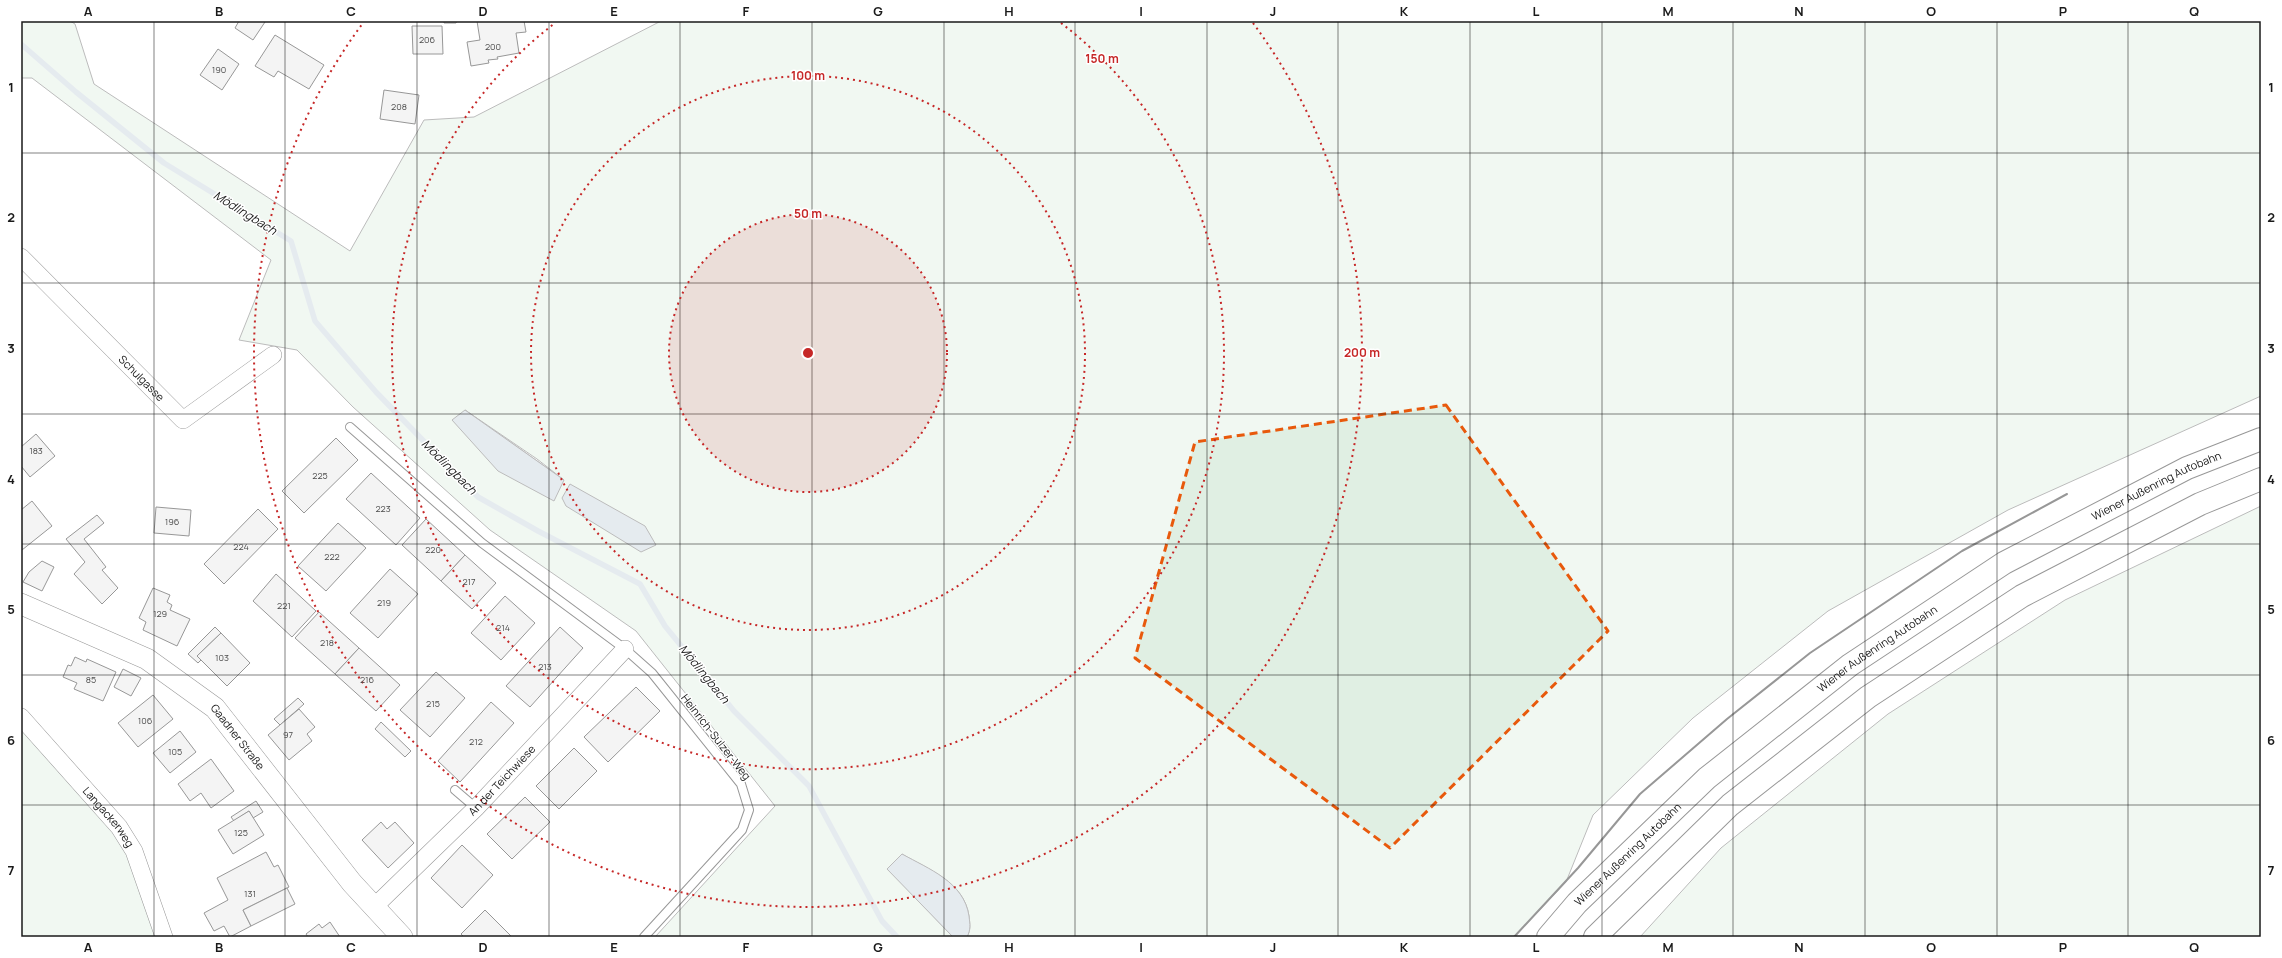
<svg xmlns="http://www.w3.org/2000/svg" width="2282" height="958" font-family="Manrope,sans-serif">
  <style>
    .green { fill: #e0efe3; stroke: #6a6a6a; fill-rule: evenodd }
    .water { fill: #c6d2dc; stroke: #6a6a6a }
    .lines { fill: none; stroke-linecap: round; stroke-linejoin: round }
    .stream { stroke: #c6d2dc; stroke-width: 5.5 }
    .building { fill: #e6e6e6; stroke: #1a1a1a }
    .service-casing { stroke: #1a1a1a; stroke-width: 10 }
    .minor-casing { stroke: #1a1a1a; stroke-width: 18 }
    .tertiary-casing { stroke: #1a1a1a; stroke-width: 22 }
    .motorway-casing { stroke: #1a1a1a; stroke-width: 24 }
    .service { stroke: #fff; stroke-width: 8 }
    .minor { stroke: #fff; stroke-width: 17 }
    .tertiary { stroke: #fff; stroke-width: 21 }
    .motorway { stroke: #fff; stroke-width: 22 }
    .wall { stroke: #1a1a1a; stroke-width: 2 }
    .marked { fill: none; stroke: #e8590c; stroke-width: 3; stroke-dasharray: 8 5; stroke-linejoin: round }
    .grid { fill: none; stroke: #1a1a1a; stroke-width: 1; stroke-opacity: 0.55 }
    .ring { fill: none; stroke: #c62828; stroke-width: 2; stroke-dasharray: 2 4 }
    .labels { text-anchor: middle; stroke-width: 3; stroke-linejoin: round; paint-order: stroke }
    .number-label { font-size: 9px; fill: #4d4d4d }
    .street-label { font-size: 11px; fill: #1a1a1a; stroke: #fff }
    .water-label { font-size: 12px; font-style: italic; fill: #1a1a1a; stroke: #fff }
    .centre { fill: #c62828; stroke: #fff; stroke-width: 2 }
    .ring-label { font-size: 12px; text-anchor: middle; font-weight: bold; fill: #c62828; stroke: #fff; stroke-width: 3; stroke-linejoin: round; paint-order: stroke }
    .neatline { fill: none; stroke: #1a1a1a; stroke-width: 1.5 }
    .grid-label { font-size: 13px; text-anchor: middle; font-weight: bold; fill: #1a1a1a }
  </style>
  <rect width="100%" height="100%" fill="#fff"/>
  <g class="green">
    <path d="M 21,21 L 70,21 L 75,24 L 94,84 L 350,251 L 424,120 L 474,117 L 661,21 L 2261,21 L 2261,396 L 2008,510 L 1828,611 L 1693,718 L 1593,815 L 1566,882 L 1514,937 L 967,937 C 971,929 970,925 969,916 C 964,882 929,870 902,854 L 888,869 L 953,937 L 655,937 L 775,806 L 636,631 L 490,530 L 353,407 L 297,350 L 239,340 L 271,260 L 32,78 L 21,78 ZM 465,410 L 537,459 L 564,480 Z"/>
    <polygon points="2261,506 2261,937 1640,937 1721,848 1888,714 2065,600"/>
    <polygon points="21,730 100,810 127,850 158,937 21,937"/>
  </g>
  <g class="water">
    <polygon points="465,410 564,480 554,501 498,471 452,420"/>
    <polygon points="570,484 645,526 656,545 641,552 566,506 562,498"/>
    <path d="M 902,854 C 929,869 964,882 969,916 C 970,925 971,929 967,937 L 953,937 L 887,869 Z"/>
  </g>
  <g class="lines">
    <polyline class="stream" points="21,44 76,92 164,163 291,241 315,321 376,392 478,497 538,531 640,584 665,626 734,711 809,786 882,921 897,937"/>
  </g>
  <g class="building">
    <polygon points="239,21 264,21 265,22 253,40 235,28"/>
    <polygon points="444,21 457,21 456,23 444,23"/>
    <polygon points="477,21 524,21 526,32 516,33 519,53 497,57 498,59 488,60 489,63 471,66 467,42 480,40"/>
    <polygon points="412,26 442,26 443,54 413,54"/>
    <polygon points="275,35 324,65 309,89 278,71 274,77 255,66"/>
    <polygon points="218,49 239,64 222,90 200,75"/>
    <polygon points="384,90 419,95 415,124 380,119"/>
    <polygon points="36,434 55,456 30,477 21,466 21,447"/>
    <polygon points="336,438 358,460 304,513 282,491"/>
    <polygon points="371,473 420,518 396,545 346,499"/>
    <polygon points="32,501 52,526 22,550 21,510"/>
    <polygon points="156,507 191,510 189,536 154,533"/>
    <polygon points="258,509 278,529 224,584 204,564"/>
    <polygon points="97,515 104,523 84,539 106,567 102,570 118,588 102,604 74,574 85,562 66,539"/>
    <polygon points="426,519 465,555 441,581 402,545"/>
    <polygon points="338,523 366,548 326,591 298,566"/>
    <polygon points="465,555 496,583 472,609 441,581"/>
    <polygon points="42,561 54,567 42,591 23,582 29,572"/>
    <polygon points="390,569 418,594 378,638 350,613"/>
    <polygon points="276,574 316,611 292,637 253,601"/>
    <polygon points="153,588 170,595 167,602 172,605 170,610 190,619 177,646 143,630 146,622 139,618"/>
    <polygon points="505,596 535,623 501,660 471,633"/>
    <polygon points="319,612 359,648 335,674 295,638"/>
    <polygon points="215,627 221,633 197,656 201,660 198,663 188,654"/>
    <polygon points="560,627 583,648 530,707 506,686"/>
    <polygon points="221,633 250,663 227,686 197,656"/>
    <polygon points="359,648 400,685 376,711 335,674"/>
    <polygon points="75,657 86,662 87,659 116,672 103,701 74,689 77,683 63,677 68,665 71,666"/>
    <polygon points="123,669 141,678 131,696 114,687"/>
    <polygon points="436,672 465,698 430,737 400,710"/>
    <polygon points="636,687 660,711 608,762 584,737"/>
    <polygon points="153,695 173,719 138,747 118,723"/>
    <polygon points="298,698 304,704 280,725 274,719"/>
    <polygon points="491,702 514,723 460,782 438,761"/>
    <polygon points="299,709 315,727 307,734 312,741 289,760 268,735"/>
    <polygon points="381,722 411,751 405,757 375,729"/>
    <polygon points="180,731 196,752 170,773 153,753"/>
    <polygon points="574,748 597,771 559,809 536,786"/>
    <polygon points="211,759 234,791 211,808 201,793 190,801 178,784"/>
    <polygon points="525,797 550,822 512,859 487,834"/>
    <polygon points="256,801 263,812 253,818 249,811 234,821 231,817"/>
    <polygon points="249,811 264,835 233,854 218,830"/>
    <polygon points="381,822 387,829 395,822 414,843 388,868 362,840"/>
    <polygon points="462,845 493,875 462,908 431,878"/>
    <polygon points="266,852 274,867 278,865 289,887 243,910 251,926 230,937 224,926 214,931 204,913 228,900 217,878"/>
    <polygon points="287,888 295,904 251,926 243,910"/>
    <polygon points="485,910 511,936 510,937 464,937 461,934"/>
    <polygon points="330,922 340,937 308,937 306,934 319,924 322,928"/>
  </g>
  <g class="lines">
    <defs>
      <g id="service">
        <polyline points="350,427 482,543 625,649 652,673 741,784 749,810 742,830 644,937"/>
        <polyline points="455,790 476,808"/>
      </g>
      <g id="minor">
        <path id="s1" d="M 21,257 L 183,420 L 273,355"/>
        <path id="s2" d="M 21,717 L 119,827 L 134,851 L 164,937"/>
        <path id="s3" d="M 374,907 L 476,808 L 625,649"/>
      </g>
      <g id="tertiary">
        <path id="s4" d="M 21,604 L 147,659 L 215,708 L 352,883 L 402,937"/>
      </g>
      <g id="motorway">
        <path id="s5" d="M 1548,937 L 1577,903 L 1707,778 L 1850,665 L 2004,563 L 2187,468 L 2261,439"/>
        <polyline points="1595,937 1730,805 1868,697 2022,596 2200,504 2261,479"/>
      </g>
    </defs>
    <use href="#service" class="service-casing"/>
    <use href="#minor" class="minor-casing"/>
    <use href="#tertiary" class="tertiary-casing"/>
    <use href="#motorway" class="motorway-casing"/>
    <use href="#service" class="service"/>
    <use href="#minor" class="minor"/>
    <use href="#tertiary" class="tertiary"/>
    <use href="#motorway" class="motorway"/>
    <polyline class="wall" points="1514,937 1578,868 1640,794 1727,719 1810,653 1962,551 2067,494"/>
  </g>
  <path d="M0 0H2282V958H0ZM 1446,405 L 1608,631 L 1390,848 L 1135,658 L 1195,442 Z" fill="#fff" fill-opacity=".55" fill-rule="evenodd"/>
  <path class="marked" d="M 1446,405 L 1608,631 L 1390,848 L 1135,658 L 1195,442 Z"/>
  <path class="grid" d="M 154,21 L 154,937M 285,21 L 285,937M 417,21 L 417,937M 549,21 L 549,937M 680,21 L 680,937M 812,21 L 812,937M 944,21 L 944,937M 1075,21 L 1075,937M 1207,21 L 1207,937M 1338,21 L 1338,937M 1470,21 L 1470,937M 1602,21 L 1602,937M 1733,21 L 1733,937M 1865,21 L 1865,937M 1997,21 L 1997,937M 2128,21 L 2128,937M 21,153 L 2261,153M 21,283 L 2261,283M 21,414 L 2261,414M 21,544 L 2261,544M 21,675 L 2261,675M 21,805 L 2261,805"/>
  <circle cx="808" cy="353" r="139" fill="#c62828" fill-opacity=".12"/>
  <g class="ring">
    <circle cx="808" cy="353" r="139"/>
    <circle cx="808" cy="353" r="277"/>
    <path d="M1061 23A416 416 0 1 1 555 23"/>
    <path d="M1253 23A554 554 0 1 1 363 23"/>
  </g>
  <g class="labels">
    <g class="number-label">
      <text x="427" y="43">206</text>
      <text x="493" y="50">200</text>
      <text x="219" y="73">190</text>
      <text x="399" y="110">208</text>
      <text x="36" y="454">183</text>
      <text x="320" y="479">225</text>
      <text x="383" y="512">223</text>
      <text x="172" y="525">196</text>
      <text x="241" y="550">224</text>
      <text x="433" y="553">220</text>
      <text x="332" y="560">222</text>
      <text x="469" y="585">217</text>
      <text x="384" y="606">219</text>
      <text x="284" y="609">221</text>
      <text x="160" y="617">129</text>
      <text x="503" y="631">214</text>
      <text x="327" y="646">218</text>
      <text x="222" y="661">103</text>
      <text x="545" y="670">213</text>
      <text x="91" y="683">85</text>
      <text x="367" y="683">216</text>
      <text x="433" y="707">215</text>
      <text x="145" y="724">106</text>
      <text x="288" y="738">97</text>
      <text x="476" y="745">212</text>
      <text x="175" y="755">105</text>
      <text x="241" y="836">125</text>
      <text x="250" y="897">131</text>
    </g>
    <g class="street-label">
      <text dy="4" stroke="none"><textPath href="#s1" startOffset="171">Schulgasse</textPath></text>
      <text dy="4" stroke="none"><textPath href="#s5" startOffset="763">Wiener Außenring Autobahn</textPath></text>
      <text dy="4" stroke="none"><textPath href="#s5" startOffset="439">Wiener Außenring Autobahn</textPath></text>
      <text transform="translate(716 737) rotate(52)" y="4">Heinrich-Sulzer-Weg</text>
      <text dy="4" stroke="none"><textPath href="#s4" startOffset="258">Gaadner Straße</textPath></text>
      <text dy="4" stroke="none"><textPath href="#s3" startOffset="180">An der Teichwiese</textPath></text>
      <text dy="4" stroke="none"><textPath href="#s2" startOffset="133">Langackerweg</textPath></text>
      <text dy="4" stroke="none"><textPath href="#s5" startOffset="115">Wiener Außenring Autobahn</textPath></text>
    </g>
    <g class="water-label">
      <text transform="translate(245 213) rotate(32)" y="4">Mödlingbach</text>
      <text transform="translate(449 467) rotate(45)" y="4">Mödlingbach</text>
      <text transform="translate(704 674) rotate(51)" y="4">Mödlingbach</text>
    </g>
  </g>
  <circle cx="808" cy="353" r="6" class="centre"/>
  <g class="ring-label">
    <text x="1102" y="63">150 m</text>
    <text x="808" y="80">100 m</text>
    <text x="808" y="218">50 m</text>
    <text x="1362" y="357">200 m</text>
  </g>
  <rect width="2282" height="958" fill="none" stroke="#ffffff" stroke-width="44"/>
  <rect x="22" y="22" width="2238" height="914" class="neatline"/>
  <g class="grid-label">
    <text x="88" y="16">A</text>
    <text x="219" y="16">B</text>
    <text x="351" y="16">C</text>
    <text x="483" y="16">D</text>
    <text x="614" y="16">E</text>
    <text x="746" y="16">F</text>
    <text x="878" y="16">G</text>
    <text x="1009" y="16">H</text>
    <text x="1141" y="16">I</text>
    <text x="1273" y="16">J</text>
    <text x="1404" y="16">K</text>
    <text x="1536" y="16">L</text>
    <text x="1668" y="16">M</text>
    <text x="1799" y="16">N</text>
    <text x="1931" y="16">O</text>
    <text x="2063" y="16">P</text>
    <text x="2194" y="16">Q</text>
    <text x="11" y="92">1</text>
    <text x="2271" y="92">1</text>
    <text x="11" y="222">2</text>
    <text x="2271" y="222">2</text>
    <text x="11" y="353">3</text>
    <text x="2271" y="353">3</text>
    <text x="11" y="484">4</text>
    <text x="2271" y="484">4</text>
    <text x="11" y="614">5</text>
    <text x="2271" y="614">5</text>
    <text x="11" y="745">6</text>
    <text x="2271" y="745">6</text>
    <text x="11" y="875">7</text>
    <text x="2271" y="875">7</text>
    <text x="88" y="952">A</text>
    <text x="219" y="952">B</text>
    <text x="351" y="952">C</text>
    <text x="483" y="952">D</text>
    <text x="614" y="952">E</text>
    <text x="746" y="952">F</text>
    <text x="878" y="952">G</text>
    <text x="1009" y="952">H</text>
    <text x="1141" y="952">I</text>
    <text x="1273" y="952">J</text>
    <text x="1404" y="952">K</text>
    <text x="1536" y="952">L</text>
    <text x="1668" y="952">M</text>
    <text x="1799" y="952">N</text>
    <text x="1931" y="952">O</text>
    <text x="2063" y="952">P</text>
    <text x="2194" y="952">Q</text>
  </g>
</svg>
